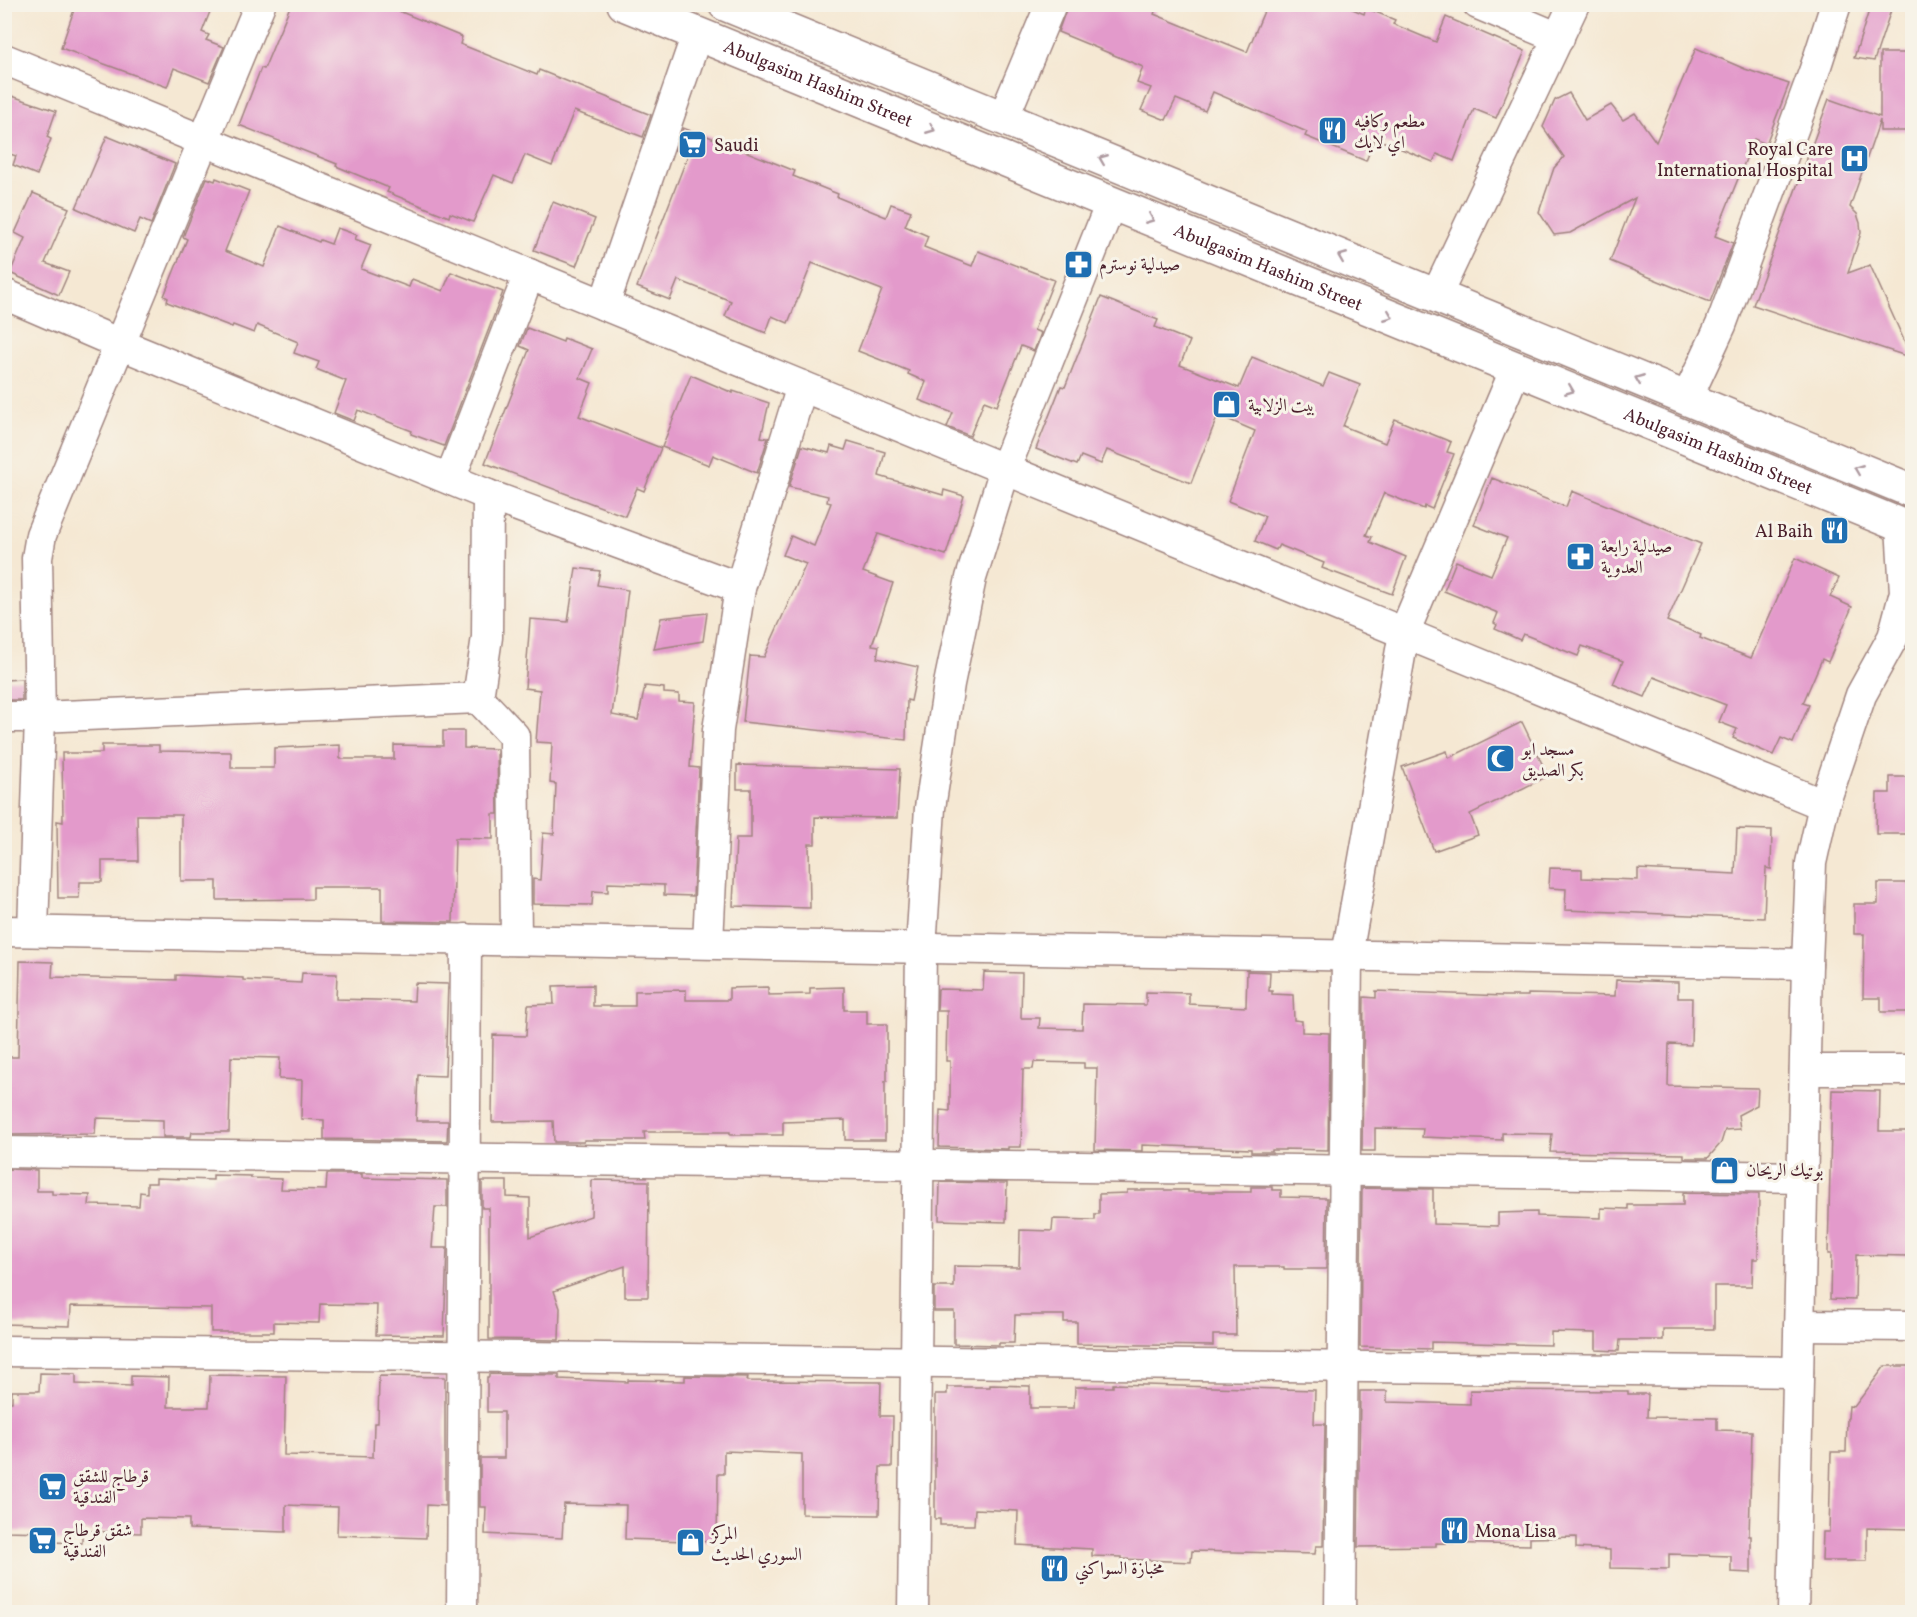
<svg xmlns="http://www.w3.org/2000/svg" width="1917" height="1617" font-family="Vollkorn,Amiri,serif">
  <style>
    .building { fill: #e39acb }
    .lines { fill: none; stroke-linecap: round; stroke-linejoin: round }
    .street-casing { stroke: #a0847f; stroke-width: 33 }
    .primary-casing { stroke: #a0847f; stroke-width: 36 }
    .street { stroke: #fff; stroke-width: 30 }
    .primary { stroke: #fff; stroke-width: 33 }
    .oneway { stroke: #ae9aa0 }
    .labels { text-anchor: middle; stroke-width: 6; stroke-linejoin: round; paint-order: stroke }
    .street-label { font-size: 18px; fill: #4a1f2b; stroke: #f7f3e8 }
    .poi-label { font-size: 18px; fill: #4a1f2b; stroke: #f7f3e8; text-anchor: start }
  </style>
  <rect width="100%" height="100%" fill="#f7f3e8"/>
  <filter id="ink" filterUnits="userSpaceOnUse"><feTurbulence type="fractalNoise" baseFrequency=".0167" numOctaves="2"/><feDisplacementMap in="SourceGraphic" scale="12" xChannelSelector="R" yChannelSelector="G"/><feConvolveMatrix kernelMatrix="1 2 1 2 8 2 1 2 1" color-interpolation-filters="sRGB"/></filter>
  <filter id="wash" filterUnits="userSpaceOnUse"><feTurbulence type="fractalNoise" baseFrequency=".008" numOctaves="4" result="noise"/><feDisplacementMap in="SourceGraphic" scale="24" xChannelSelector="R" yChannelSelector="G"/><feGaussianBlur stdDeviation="1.35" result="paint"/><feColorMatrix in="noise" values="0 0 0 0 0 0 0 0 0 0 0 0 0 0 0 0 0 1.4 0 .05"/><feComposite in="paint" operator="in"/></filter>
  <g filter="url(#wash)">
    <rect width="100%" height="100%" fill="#f5e8d3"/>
    <g id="blocks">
      <g class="building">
        <polygon points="76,4 213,4 202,32 209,35 206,40 224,47 209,82 174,68 167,87 61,48"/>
        <polygon points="291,4 382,4 462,37 460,44 537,75 539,70 651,115 643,137 574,111 552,166 525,155 513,183 494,175 473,222 450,213 449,217 387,192 389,188 336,166 337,164 239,125 261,68 264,69"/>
        <polygon points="1068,4 1158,4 1154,14 1247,52 1267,4 1341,4 1364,14 1366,8 1395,20 1393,24 1436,42 1446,17 1525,51 1496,118 1474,109 1454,161 1437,154 1433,162 1375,138 1366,161 1305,136 1307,132 1213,92 1205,111 1176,99 1166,120 1141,110 1151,88 1137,83 1143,67 1058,32"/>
        <polygon points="1871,4 1893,4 1874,61 1854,58"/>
        <polygon points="1696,48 1745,69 1789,84 1766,144 1754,139 1715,236 1733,243 1710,302 1610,261 1635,198 1570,233 1554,235 1539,212 1554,168 1564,157 1543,127 1555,100 1569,93 1585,120 1611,105 1623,120 1635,113 1656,142"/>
        <polygon points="1880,53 1912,53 1912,131 1880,131 1880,120 1850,207 1857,214 1860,223 1861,233 1848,273 1870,265 1912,358 1753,305 1829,99 1880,117"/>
        <polygon points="9,95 56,111 47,137 51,139 37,175 13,165 16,156 4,152 4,108"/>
        <polygon points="683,128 696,133 697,132 795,171 793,176 838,194 837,197 886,217 891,204 911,211 905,226 928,236 924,247 972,266 978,251 1054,280 1034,330 1041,333 1034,351 1021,346 997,406 984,401 970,436 947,427 953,413 919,400 926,382 908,374 909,371 858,351 882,290 812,263 788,323 772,316 766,333 725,316 731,301 678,280 670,300 637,287 688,155 675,150"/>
        <polygon points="107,136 175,164 151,224 140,219 134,233 76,208"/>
        <polygon points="207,178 215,181 216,178 249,191 225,251 264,267 280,226 319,242 320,240 331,244 337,228 357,235 355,239 371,245 361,269 409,287 412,279 443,291 451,272 503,292 444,446 411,434 412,431 358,410 354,421 334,413 346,381 316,369 319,362 294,353 298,342 257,325 254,333 233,325 232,327 167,302 168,298 164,296 187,239 183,237"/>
        <polygon points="33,193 69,208 45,263 69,272 59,295 10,273 25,238 15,233"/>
        <polygon points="553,202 595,219 576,266 534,250"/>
        <polygon points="1101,297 1158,320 1155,327 1190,341 1180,365 1239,388 1252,357 1323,386 1329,373 1360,385 1343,426 1385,443 1395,419 1451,442 1447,452 1454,454 1432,509 1425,506 1424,509 1384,493 1366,535 1372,537 1370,542 1406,557 1392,594 1322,568 1324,563 1279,545 1276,550 1255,541 1265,516 1228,501 1255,431 1218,415 1191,483 1107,450 1101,464 1081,456 1077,465 1036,449 1061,386 1065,387"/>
        <polygon points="527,328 563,342 564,338 592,349 580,378 592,383 579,416 661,448 644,491 637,488 625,516 485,463 529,350 520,346"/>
        <polygon points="691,375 733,393 733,391 769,403 761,437 768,438 757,473 713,455 709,465 662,447"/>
        <polygon points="848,441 885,452 879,476 943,495 944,490 964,496 946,555 878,534 863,572 893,583 872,645 879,646 877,658 918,667 911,701 907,700 906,740 743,722 750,656 764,657 806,564 783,555 791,536 814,546 831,503 827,502 828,496 789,487 802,446 829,453 831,446 845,450"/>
        <polygon points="1492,478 1566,507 1572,491 1701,544 1667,621 1701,635 1700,638 1751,658 1795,558 1839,578 1830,597 1852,607 1828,662 1822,659 1803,703 1809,705 1793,743 1781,738 1773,755 1733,738 1737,729 1719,722 1726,705 1654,677 1645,697 1613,684 1623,661 1582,646 1578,656 1523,634 1520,640 1495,629 1497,625 1494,623 1498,613 1444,591 1456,561 1491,575 1507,538 1474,525"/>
        <polygon points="576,568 600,571 597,585 628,590 612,715 638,720 645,686 664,688 664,693 679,694 679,701 695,702 690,767 699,768 693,896 664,895 664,885 608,883 608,892 593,891 592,905 533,904 533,879 540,880 543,833 554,834 556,784 550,783 552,743 536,742 540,690 525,688 530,619 568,622"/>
        <polygon points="707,613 703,641 654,649 661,618"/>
        <polygon points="22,679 22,700 6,700 5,680"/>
        <polygon points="1522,722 1548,776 1470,814 1478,835 1434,851 1402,767 1447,751 1449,758"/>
        <polygon points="443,731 464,731 464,748 497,749 498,814 493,814 493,839 455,838 453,922 382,921 382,887 313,887 313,899 217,900 217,881 181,881 181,815 137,815 138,861 102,861 102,882 80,882 79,898 58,898 57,821 63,822 62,753 102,753 102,745 159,745 159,751 231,752 231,768 274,768 274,748 340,745 340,759 394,759 394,745 443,746"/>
        <polygon points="737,765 900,769 897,818 815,817 815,844 809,844 810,908 733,906 736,838 751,838 751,789 737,789"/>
        <polygon points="1890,777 1912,777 1912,834 1876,834 1877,793 1890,793"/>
        <polygon points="1737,829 1772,830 1771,869 1766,868 1764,918 1565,910 1566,889 1549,888 1550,868 1582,869 1582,878 1638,880 1638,869 1735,874"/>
        <polygon points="1878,883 1912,883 1912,1012 1881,1012 1881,998 1863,998 1864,934 1854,934 1854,904 1878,904"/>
        <polygon points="20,961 53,962 52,977 176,980 176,975 243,978 243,980 301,983 302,973 337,974 336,999 414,1001 415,983 448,984 445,1076 418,1075 416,1121 448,1121 447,1141 324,1139 324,1120 301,1119 302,1080 279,1079 280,1058 231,1057 229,1132 192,1132 191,1137 163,1137 163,1120 96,1118 95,1134 4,1135 4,1057 18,1057"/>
        <polygon points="1247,971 1270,972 1269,991 1272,991 1272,994 1293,995 1294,1020 1302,1021 1302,1032 1329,1033 1328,1150 1285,1149 1285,1150 1272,1150 1272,1152 1251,1152 1251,1149 1142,1145 1142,1151 1095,1150 1097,1068 1084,1068 1084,1063 1034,1062 1033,1069 1023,1069 1021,1147 1008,1147 1008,1149 939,1147 940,1110 950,1111 950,1061 946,1061 947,1011 937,1011 938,989 983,990 984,972 1022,973 1021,1018 1040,1018 1039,1028 1082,1029 1083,1004 1146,1005 1146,992 1189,993 1189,1004 1246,1007"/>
        <polygon points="1616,980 1678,982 1678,998 1692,998 1691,1045 1669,1044 1668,1086 1758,1088 1757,1105 1738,1115 1740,1129 1725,1130 1721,1143 1708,1158 1684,1158 1684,1154 1550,1152 1552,1134 1502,1133 1502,1140 1422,1137 1423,1129 1375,1128 1375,1151 1362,1151 1364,997 1376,998 1376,991 1504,996 1528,996 1528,994 1615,996"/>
        <polygon points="593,985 593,1006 635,1006 635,991 686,990 686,1000 729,1000 729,988 768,987 768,995 810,994 810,988 844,987 844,1010 867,1010 867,1024 887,1024 887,1081 885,1081 885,1140 845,1140 845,1120 783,1122 783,1135 730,1135 730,1132 644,1132 645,1140 584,1140 584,1142 554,1142 553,1121 492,1122 493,1035 526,1036 528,1005 554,1004 553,986"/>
        <polygon points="1832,1090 1880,1091 1879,1131 1912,1131 1912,1190 1910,1190 1909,1256 1856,1255 1855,1300 1830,1299 1831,1254 1828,1254"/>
        <polygon points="4,1169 37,1170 37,1191 52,1191 52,1194 90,1195 89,1205 139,1206 140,1192 147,1193 147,1183 156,1183 156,1178 213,1180 213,1175 251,1176 251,1178 282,1179 281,1189 326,1190 327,1174 362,1174 362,1178 447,1180 447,1207 435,1207 432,1248 447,1248 444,1336 376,1335 377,1305 320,1304 319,1323 274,1322 274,1332 211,1332 211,1308 71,1306 70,1326 4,1324"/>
        <polygon points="592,1180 649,1181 648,1297 625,1297 625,1266 554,1291 560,1308 559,1340 489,1339 489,1208 482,1208 482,1181 507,1181 507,1197 530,1198 530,1237 591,1216"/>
        <polygon points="940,1182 1007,1183 1006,1222 939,1220"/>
        <polygon points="1251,1187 1272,1187 1272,1190 1281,1190 1281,1197 1327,1198 1326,1269 1284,1269 1284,1267 1235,1267 1236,1335 1213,1335 1213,1346 1077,1344 1077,1322 1064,1322 1064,1315 1015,1315 1014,1343 999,1343 999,1345 954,1344 954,1311 934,1311 934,1287 954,1287 954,1266 1019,1267 1020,1230 1052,1231 1053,1219 1095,1220 1095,1214 1099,1214 1099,1194 1127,1193 1127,1190 1188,1190 1188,1192 1251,1192"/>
        <polygon points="1362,1188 1433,1189 1433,1224 1498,1226 1498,1213 1537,1212 1537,1216 1601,1218 1601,1208 1628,1209 1628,1205 1683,1205 1683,1193 1759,1194 1758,1259 1753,1259 1752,1286 1714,1286 1714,1329 1663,1329 1663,1340 1620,1340 1619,1351 1596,1350 1596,1333 1551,1332 1551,1345 1431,1342 1431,1349 1360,1347"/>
        <polygon points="1885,1366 1912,1366 1912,1529 1867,1528 1867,1561 1822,1561 1823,1532 1829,1532 1831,1452 1846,1452 1847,1418 1848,1418 1849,1406 1854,1407"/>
        <polygon points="40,1373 76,1374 76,1384 131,1386 131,1376 169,1377 168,1407 209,1407 210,1375 286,1376 284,1455 339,1456 373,1457 374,1423 378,1423 379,1376 445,1377 445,1506 427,1505 426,1538 337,1535 338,1507 286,1505 286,1532 189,1529 189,1519 141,1518 141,1533 82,1531 82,1543 50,1542 50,1532 4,1531 4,1402 12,1402 12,1391 39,1391"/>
        <polygon points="489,1374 559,1375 559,1379 628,1382 628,1380 685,1381 685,1376 748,1377 747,1381 881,1382 880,1416 893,1416 892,1467 880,1467 879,1515 802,1514 802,1454 724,1451 724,1474 718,1474 717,1542 625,1539 626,1505 564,1504 562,1538 485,1534 486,1507 480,1507 480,1458 504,1458 504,1412 487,1412 487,1377 489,1377"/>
        <polygon points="1113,1384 1315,1390 1314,1424 1325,1424 1323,1546 1316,1546 1315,1554 1192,1551 1191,1562 1146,1560 1122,1559 1122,1557 1092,1556 1092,1549 1017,1545 1018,1511 975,1509 974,1525 940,1525 940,1519 935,1519 935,1394 947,1394 947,1387 990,1387 990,1385 1030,1386 1030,1408 1074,1408 1075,1387 1113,1387"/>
        <polygon points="1470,1390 1628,1391 1628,1394 1648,1394 1647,1417 1717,1418 1717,1430 1752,1431 1749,1536 1751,1536 1751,1573 1731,1572 1731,1556 1669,1554 1669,1569 1610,1568 1610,1550 1576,1548 1576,1537 1530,1538 1530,1545 1436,1543 1436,1546 1358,1547 1360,1391 1387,1391 1387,1402 1470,1404"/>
      </g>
    </g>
  </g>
  <g filter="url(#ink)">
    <use href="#blocks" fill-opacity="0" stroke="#a0847f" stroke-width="1.5"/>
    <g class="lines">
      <defs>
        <g id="street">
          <polyline points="1478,4 1559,38"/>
          <polyline points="4,59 1824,805"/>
          <polyline points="1003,119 1051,4"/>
          <polyline points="4,294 120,344 488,495 740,588"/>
          <polyline points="1436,296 1574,4"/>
          <polyline points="604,305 697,34"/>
          <polyline points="1687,398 1721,325 1814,72 1836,4"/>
          <polyline points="450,479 529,274"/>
          <polyline points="488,495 487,637 478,698 514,736 516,940"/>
          <polyline points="4,717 40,717 478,698"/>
          <polyline points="4,931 1807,964"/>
          <polyline points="33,931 40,717 37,558 41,535 260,4"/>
          <polyline points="708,943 718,730 740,588 802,386"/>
          <polyline points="1805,1070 1912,1070"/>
          <polyline points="4,1152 1803,1177"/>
          <polyline points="1799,1325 1912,1326"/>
          <polyline points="4,1351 1798,1372"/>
          <polyline points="462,1612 466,939"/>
          <polyline points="913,1612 921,948 930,808 949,684 971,578 1005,469 1111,203"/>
          <polyline points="1340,1612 1347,955 1404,633 1516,368"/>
          <polyline points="1793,1612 1807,964 1811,863 1824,805 1861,695 1893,637 1905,592 1901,525"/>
        </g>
        <g id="primary">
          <path id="s1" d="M 624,4 L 1912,530"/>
          <polyline points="725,4 1912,491"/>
        </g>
      </defs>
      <use href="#street" class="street-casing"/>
      <use href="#primary" class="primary-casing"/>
      <use href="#street" class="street"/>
      <use href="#primary" class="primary"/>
    </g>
    <defs><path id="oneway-chevron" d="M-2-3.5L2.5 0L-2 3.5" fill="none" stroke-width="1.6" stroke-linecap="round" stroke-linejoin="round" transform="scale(1.5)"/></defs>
    <g class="oneway">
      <use href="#oneway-chevron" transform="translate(931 129) rotate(22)"/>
      <use href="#oneway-chevron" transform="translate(1103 159) rotate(-158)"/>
      <use href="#oneway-chevron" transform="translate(1150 219) rotate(22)"/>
      <use href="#oneway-chevron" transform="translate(1342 257) rotate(-158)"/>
      <use href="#oneway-chevron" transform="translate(1389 316) rotate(22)"/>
      <use href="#oneway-chevron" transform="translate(1639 379) rotate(-158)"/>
      <use href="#oneway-chevron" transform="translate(1570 390) rotate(22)"/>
      <use href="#oneway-chevron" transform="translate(1858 469) rotate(-158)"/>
    </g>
  </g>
  <defs>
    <symbol id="restaurant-square" viewBox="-11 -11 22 22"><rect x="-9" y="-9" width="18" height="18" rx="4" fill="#1f6fb2" stroke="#f7f3e8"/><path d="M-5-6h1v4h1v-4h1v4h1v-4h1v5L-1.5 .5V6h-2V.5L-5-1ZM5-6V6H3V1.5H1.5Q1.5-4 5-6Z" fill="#fff"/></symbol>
    <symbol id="supermarket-square" viewBox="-11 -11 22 22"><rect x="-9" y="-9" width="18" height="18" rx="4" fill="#1f6fb2" stroke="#f7f3e8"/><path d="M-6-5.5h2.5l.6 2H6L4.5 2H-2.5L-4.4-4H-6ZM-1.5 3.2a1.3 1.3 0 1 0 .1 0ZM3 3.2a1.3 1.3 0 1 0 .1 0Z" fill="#fff"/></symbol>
    <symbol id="hospital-square" viewBox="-11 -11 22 22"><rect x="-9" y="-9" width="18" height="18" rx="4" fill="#1f6fb2" stroke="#f7f3e8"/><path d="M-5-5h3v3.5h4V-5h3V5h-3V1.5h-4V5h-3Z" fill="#fff"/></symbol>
    <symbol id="pharmacy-square" viewBox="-11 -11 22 22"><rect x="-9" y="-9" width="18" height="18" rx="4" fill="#1f6fb2" stroke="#f7f3e8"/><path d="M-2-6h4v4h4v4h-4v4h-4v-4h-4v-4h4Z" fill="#fff"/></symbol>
    <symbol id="shop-square" viewBox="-11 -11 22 22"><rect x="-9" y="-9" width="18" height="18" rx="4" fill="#1f6fb2" stroke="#f7f3e8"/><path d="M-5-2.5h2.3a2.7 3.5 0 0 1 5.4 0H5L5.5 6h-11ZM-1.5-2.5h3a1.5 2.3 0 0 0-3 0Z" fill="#fff"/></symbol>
    <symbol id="mosque-square" viewBox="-11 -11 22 22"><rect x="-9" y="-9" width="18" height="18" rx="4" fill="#1f6fb2" stroke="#f7f3e8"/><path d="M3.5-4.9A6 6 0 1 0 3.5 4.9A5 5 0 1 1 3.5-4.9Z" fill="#fff"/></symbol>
  </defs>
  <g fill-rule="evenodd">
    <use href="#restaurant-square" x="1316" y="114" width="33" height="33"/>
    <use href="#supermarket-square" x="676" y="128" width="33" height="33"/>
    <use href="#hospital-square" x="1838" y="142" width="33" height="33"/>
    <use href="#pharmacy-square" x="1062" y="248" width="33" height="33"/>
    <use href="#shop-square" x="1210" y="388" width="33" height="33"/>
    <use href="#restaurant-square" x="1818" y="514" width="33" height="33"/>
    <use href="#pharmacy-square" x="1564" y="540" width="33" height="33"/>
    <use href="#mosque-square" x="1484" y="742" width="33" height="33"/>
    <use href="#shop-square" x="1708" y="1154" width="33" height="33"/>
    <use href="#supermarket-square" x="36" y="1470" width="33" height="33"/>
    <use href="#restaurant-square" x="1438" y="1514" width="33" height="33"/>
    <use href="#supermarket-square" x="26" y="1524" width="33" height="33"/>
    <use href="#shop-square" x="674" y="1526" width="33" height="33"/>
    <use href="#restaurant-square" x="1038" y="1552" width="33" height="33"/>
  </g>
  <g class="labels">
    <g class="street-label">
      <text dy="6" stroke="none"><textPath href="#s1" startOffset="210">Abulgasim Hashim Street</textPath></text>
      <text dy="6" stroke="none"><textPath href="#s1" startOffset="696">Abulgasim Hashim Street</textPath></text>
      <text dy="6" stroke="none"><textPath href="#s1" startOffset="1182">Abulgasim Hashim Street</textPath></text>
    </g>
    <g class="poi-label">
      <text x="1354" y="127">مطعم وكافيه<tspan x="1354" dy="21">اي لايك</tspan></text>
      <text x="714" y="151">Saudi</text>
      <text x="1833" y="155" text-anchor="end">Royal Care<tspan x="1833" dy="21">International Hospital</tspan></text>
      <text x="1099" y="270">صيدلية نوسترم</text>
      <text x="1248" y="411">بيت الزلابية</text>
      <text x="1813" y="537" text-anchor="end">Al Baih</text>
      <text x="1601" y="552">صيدلية رابعة<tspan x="1601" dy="21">العدوية</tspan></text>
      <text x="1522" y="755">مسجد ابو<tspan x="1522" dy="21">بكر الصديق</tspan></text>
      <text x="1746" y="1176">بوتيك الريحان</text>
      <text x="73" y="1482">قرطاج للشقق<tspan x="73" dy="21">الفندقية</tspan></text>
      <text x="63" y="1536">شقق قرطاج<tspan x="63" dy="21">الفندقية</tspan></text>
      <text x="1475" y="1537">Mona Lisa</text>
      <text x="711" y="1539">المركز<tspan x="711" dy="21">السوري الحديث</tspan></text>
      <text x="1075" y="1574">مخبازة السواكني</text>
    </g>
  </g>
  <rect width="1917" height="1617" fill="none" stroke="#f7f3e8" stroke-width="24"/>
</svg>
